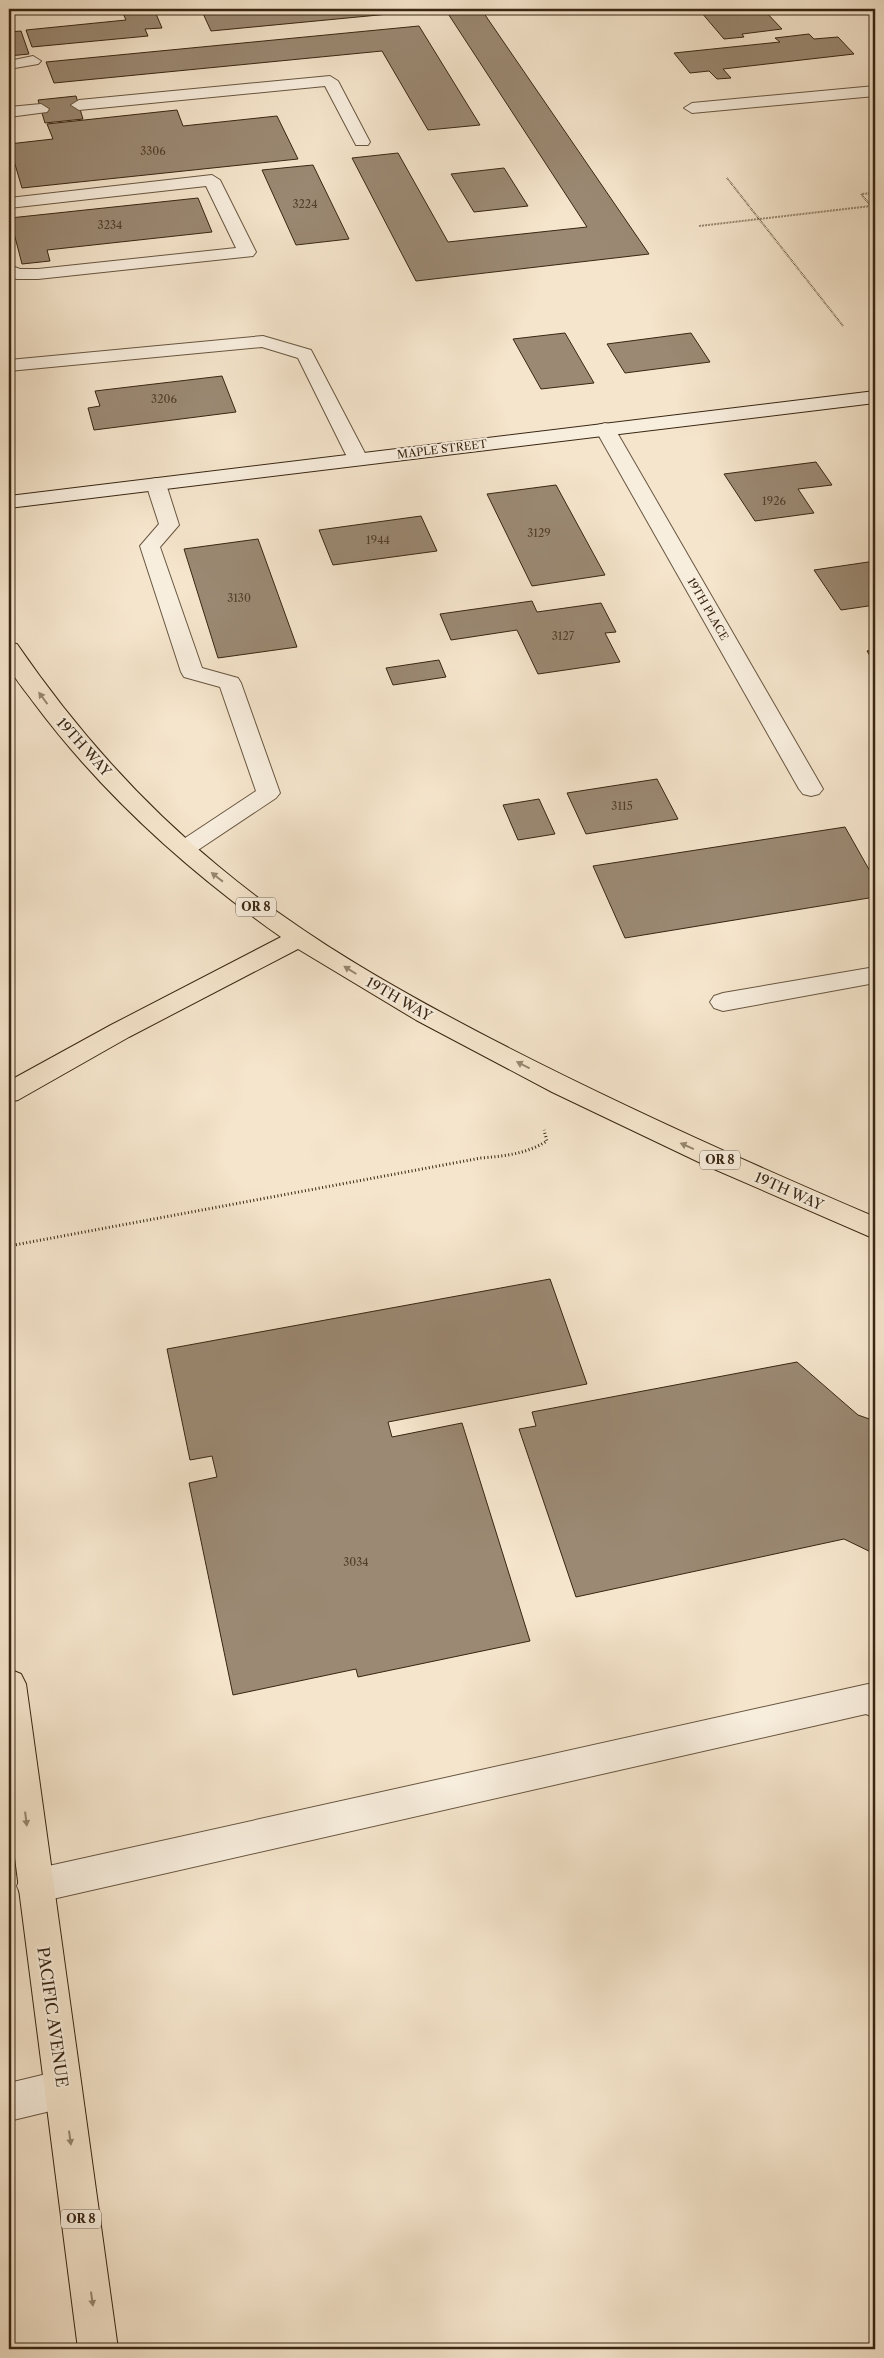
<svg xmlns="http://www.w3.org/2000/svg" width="884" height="2358" viewBox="0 0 884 2358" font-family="'Libre Caslon Text',serif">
<rect width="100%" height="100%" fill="#f5e5cc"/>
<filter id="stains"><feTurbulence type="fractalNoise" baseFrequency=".004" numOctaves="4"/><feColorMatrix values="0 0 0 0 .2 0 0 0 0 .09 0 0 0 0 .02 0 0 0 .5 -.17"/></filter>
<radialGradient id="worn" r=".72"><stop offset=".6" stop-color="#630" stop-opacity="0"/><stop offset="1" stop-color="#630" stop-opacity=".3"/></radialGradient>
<path fill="#9b8973" stroke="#392612" d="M121,9H154L162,28L145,29L148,36L32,47L26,30L126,20Z
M201,9H407L410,12L211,31Z
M445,9H481L649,254L416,281L352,158L398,153L448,242L587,227Z
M570,9H598L586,14Z
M730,9H763L782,29L742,34L744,37L724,39L701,12Z
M419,26L480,125L428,130L382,51L54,83L46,62Z
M21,31L29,54L9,56V32Z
M809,34L814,39L838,37L854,54L723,69L731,78L717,79L709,71L690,73L674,53L780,42L775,38Z
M76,96L83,119L45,123L38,100Z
M177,110L183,126L277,116L298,159L22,188L9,144L53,139L47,124Z
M313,165L349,239L296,245L262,170Z
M504,168L528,206L474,212L451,174Z
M198,198L212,232L47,250L50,261L22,264L10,218Z
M565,333L594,383L541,389L513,339Z
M691,333L710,362L625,373L607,344Z
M222,376L236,412L94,430L88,408L100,406L95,391Z
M816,462L832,485L798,489L814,513L755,521L724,474Z
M556,485L605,575L532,586L487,494Z
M421,516L437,551L333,565L319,530Z
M258,539L297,647L218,658L184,549Z
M875,561V605L841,610L814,570Z
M532,601L537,612L601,603L616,632L605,633L620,662L538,674L517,630L451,640L440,614Z
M875,649V664L867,651Z
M439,660L446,677L393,685L386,668Z
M657,779L678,819L586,834L567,793Z
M539,799L555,834L518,840L503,805Z
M845,827L875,880V897L625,938L593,866Z
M550,1279L587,1384L388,1422L392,1437L462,1423L530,1641L358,1677L356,1669L233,1695L189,1483L217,1477L212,1456L190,1460L167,1349Z
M797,1362L858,1415L875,1421V1554L844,1539L576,1597L519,1429L536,1426L532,1412Z"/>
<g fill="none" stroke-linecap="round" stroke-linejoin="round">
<g stroke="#685640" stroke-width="2">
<path id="lane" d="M33,56L41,61L38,64L9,69V61Z
M330,76L338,81L370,142L368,145H356L325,86L79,110L71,105L79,100Z
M875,86V96L692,113L684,108L692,103Z
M41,104L49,109L47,112L9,117V107Z
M212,175L220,180L256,252L253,256L38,279H17L9,277V265L20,269H38L236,248L206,186L9,208V198Z
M263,336L311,350L368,459L365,463H351L348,459L298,358L262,347L9,371V360Z
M156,478L163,480L166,484L179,525L160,547L202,668L238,678L241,683L280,793L276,798L192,854L184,857L176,854L172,849L176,844L256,791L220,687L184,677L181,672L140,546L159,524L146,484L149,480Z
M875,967V983L723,1011L714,1008L710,1002L714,996L723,993Z
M868,1684L875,1687V1718L866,1714L35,1903L22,1898L17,1886L22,1874L35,1869Z
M63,2070L76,2076L82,2089L76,2102L63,2108L9,2121V2083Z"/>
</g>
<g stroke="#685640" stroke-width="2">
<path id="street" d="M605,423L612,425L615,429L823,789L819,794L811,796L803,794L799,789L595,429L598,425Z"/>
</g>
<g stroke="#392612" stroke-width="2">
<path id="secondary" d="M875,391V403L9,508V496Z"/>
</g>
<g stroke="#392612" stroke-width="2">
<path id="primary" d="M9,643L17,644C74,727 140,802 218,866C305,939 406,995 507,1047C628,1109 751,1164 875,1217V1239L707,1166L552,1092L416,1020L298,949L129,1037L18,1100L9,1102V1081L111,1025L281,937C189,872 101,793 34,703C28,694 11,675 9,665C7,659 9,649 9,643Z
M9,1669L21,1674L26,1684L118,2349H78L9,1811Z"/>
</g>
<path stroke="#392612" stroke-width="2" stroke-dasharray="0.5 1" stroke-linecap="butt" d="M727,178L843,326
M871,206L861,194L875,193
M699,226L871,206L875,212"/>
<path stroke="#392612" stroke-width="3" stroke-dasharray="1 2.5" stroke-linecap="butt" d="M9,1246L481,1158C505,1156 526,1154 547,1141L544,1130"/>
<use href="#lane" fill="#f8eede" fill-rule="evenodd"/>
<use href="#street" fill="#f8eede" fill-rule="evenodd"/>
<use href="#secondary" fill="#f8eede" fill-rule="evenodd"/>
<use href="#primary" fill="#f5e5cc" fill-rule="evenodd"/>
</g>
<defs><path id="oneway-solid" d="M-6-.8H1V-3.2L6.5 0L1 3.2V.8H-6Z" transform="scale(1.25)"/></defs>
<g fill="#97866f">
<use href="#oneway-solid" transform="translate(43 698) rotate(-126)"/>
<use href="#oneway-solid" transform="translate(217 877) rotate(-142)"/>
<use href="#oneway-solid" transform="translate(350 970) rotate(-148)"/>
<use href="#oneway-solid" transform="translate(523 1065) rotate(-153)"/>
<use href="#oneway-solid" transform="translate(687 1146) rotate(-156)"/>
<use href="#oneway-solid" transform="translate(26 1819) rotate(83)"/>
<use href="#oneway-solid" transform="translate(70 2138) rotate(82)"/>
<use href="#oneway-solid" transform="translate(92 2299) rotate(82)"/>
</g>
<g text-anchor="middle" stroke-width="4" stroke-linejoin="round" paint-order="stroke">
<g font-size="11" fill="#523f2a">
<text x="153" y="155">3306</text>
<text x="305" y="208">3224</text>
<text x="110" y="229">3234</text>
<text x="164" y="403">3206</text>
<text x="774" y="505">1926</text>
<text x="539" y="537">3129</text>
<text x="378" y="544">1944</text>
<text x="239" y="602">3130</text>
<text x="563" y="640">3127</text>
<text x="622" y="810">3115</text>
<text x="356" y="1566">3034</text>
</g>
<g font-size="11" fill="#392612" stroke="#f8eede">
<text transform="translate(442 449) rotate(-7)" y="4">MAPLE STREET</text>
<text transform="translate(708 609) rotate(60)" y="4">19TH PLACE</text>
</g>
<g fill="#f8eede" stroke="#72624f" stroke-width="1">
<rect x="236" y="897.5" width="40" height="19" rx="4"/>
<rect x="700" y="1150.5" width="40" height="19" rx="4"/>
<rect x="61" y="2209.5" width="40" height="19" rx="4"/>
</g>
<g font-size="12" font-weight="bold" fill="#392612">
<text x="256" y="911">OR 8</text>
<text x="720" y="1164">OR 8</text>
<text x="81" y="2223">OR 8</text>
</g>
<g font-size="14" fill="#392612" stroke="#f8eede">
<text transform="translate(84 747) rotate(48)" y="5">19TH WAY</text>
<text transform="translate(399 999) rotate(30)" y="5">19TH WAY</text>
<text transform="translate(789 1191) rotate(24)" y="5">19TH WAY</text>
</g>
<g font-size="16" fill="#392612" stroke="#f8eede">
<text transform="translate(53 2017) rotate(82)" y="6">PACIFIC AVENUE</text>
</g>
</g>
<rect width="884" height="2358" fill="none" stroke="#f5e5cc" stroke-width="30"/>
<rect x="10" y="10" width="864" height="2338" fill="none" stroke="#392612" stroke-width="2.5"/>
<rect x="15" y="15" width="854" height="2328" fill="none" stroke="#392612"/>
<rect width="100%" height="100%" filter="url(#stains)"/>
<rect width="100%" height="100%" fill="url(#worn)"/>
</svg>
